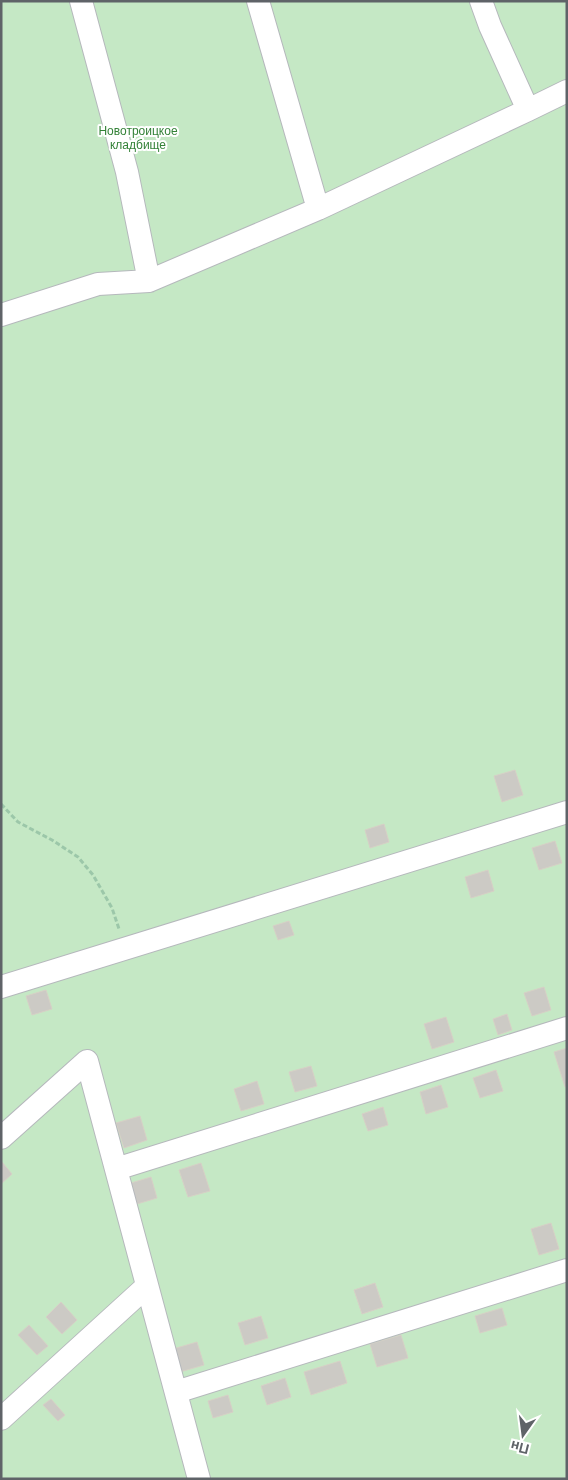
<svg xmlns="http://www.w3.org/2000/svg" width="568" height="1480" viewBox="0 0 568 1480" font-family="'Work Sans',sans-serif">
<rect width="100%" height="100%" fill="#f1efe8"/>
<path fill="#c5e8c5" d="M1,1H567V1479H1Z"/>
<path fill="#cccac5" stroke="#d6d1c6" d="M515,770L523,795L502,802L494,776Z
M384,824L389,842L370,848L365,830Z
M555,841L562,863L539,870L532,848Z
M488,870L494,891L471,898L465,877Z
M289,921L294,935L278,940L273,926Z
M544,987L551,1010L532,1016L524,993Z
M46,990L52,1009L32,1015L26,996Z
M507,1014L512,1030L498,1035L493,1019Z
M446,1017L454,1042L432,1049L424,1024Z
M567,1048V1086L565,1087L554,1052Z
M311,1066L317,1086L295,1092L289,1072Z
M496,1070L503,1091L480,1098L473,1078Z
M257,1081L264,1104L241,1111L234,1089Z
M441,1085L448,1107L426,1114L420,1092Z
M383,1107L388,1125L368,1131L362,1114Z
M140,1116L147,1140L124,1148L116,1123Z
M2,1162L12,1174L1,1184V1163Z
M201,1163L210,1191L188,1197L179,1170Z
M151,1177L157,1198L137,1204L131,1183Z
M551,1223L559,1249L539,1255L531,1229Z
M375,1283L383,1307L362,1314L354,1290Z
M61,1302L77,1320L62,1334L46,1317Z
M502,1308L507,1325L480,1333L475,1316Z
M261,1316L268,1338L245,1345L238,1323Z
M29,1325L48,1346L37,1355L18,1335Z
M401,1335L408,1358L377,1367L370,1344Z
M197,1342L204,1365L180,1372L173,1349Z
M340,1361L347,1383L311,1395L304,1372Z
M285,1378L291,1397L267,1405L261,1386Z
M228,1395L233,1412L213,1418L208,1401Z
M51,1399L65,1415L58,1421L43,1405Z"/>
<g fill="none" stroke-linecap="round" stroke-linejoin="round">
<g stroke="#b5b8bc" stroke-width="24">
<path id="minor" d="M81,1L127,172L149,281
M258,1L318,209
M481,1L490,26L528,110
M1,315L98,284L149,281L318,209L528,110L567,91
M1,987L567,812
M1,1138L87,1061L199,1479
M116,1169L567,1028
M176,1392L567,1270
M1,1419L147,1286"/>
</g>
<path stroke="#9cc7a9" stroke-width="3" stroke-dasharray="5 2.5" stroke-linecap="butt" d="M1,804L18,822L52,840L78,857L93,875L112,908L119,929"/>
<use href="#minor" stroke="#fff" stroke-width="22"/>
</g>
<g text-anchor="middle" stroke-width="4" stroke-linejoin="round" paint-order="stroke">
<g font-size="12" fill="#348238" stroke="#fff">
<text x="138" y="135">Новотроицкое<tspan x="138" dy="14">кладбище</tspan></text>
</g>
</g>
<rect width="568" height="1480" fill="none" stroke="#5f6368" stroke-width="5"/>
<g transform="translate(523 1435) rotate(194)" stroke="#ffffff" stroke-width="4" paint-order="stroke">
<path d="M0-4L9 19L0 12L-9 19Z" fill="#5f6368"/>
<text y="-8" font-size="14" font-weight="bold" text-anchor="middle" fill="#5f6368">Пн</text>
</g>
</svg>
